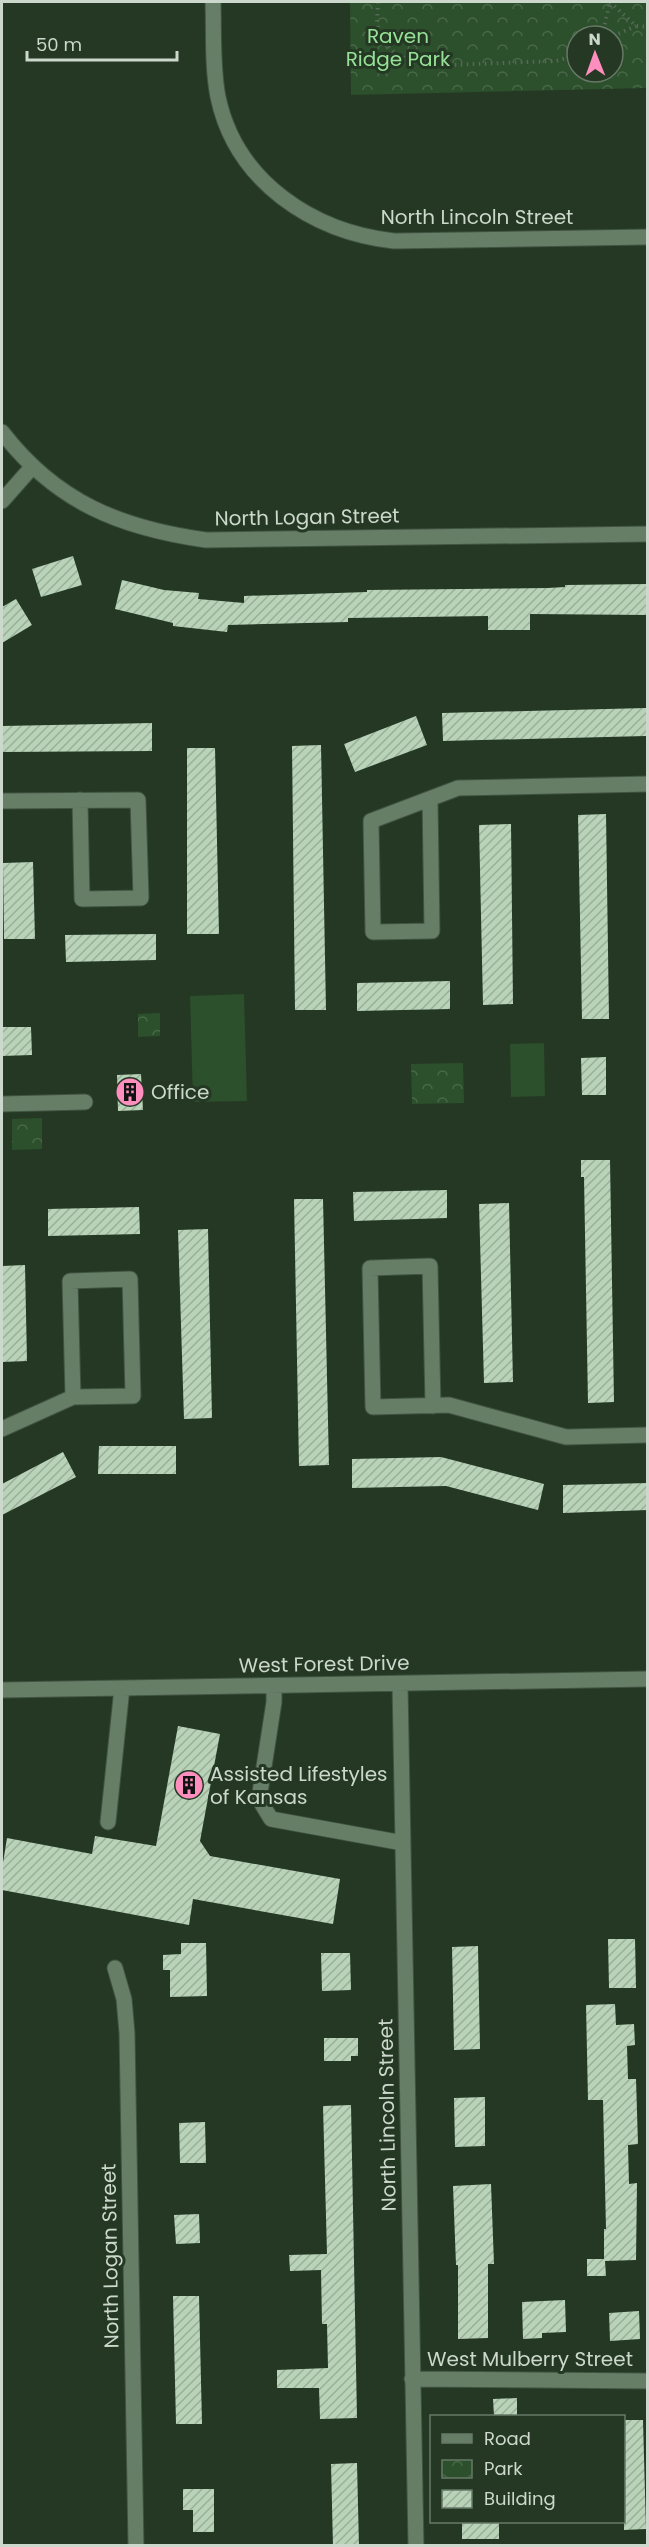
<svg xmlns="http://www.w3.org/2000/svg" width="649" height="2547" viewBox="0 0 649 2547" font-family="Poppins,sans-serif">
<defs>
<pattern id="park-crowns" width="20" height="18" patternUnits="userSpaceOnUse" patternTransform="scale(1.5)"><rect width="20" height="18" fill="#2c4f2c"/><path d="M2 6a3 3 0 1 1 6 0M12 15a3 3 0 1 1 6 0" fill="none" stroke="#496849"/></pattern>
<pattern id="building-hatch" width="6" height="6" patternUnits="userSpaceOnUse" patternTransform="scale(1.5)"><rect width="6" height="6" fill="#b9d3b9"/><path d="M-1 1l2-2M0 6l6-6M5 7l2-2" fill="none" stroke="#9aae9a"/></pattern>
</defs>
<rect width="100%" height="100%" fill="#243824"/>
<path fill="url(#park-crowns)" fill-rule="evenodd" d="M350,2H647V88L351,95ZM577,36H613V72H577Z
M160,1013V1036L138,1037V1014Z
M463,1063L464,1103L412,1104L411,1064Z
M42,1118V1149L12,1150V1119Z"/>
<path fill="#2c4f2c" d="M244,994L247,1101L193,1102L190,996Z
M544,1043L545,1096L511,1097L510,1044Z"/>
<path fill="url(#building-hatch)" d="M73,556L82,585L41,597L32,569Z
M122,580L164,590L199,593L198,599L244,603V596L367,592V590L548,588L565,587V585L648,584V615L530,614V630H488V616L348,618V622L228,625L227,632L173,626V623L115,609Z
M16,599L32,625L2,643V607Z
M646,708V736L443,741L442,713Z
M416,716L427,745L355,772L344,744Z
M152,723V751L2,752V726Z
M321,745L326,1010H295L292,746Z
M187,748H215L219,934H187Z
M606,814L609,1019H582L578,815Z
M511,824L513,1004L483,1005L479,825Z
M33,862L35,939H4L3,863Z
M156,934V960L66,962L65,935Z
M450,981V1009L357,1011V983Z
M2,1027H31L32,1055L2,1056Z
M606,1057V1095H582L581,1058Z
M141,1074L143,1110L118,1111L117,1075Z
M581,1160H610L614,1402L588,1403L584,1177H581Z
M447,1190V1218L354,1221L353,1192Z
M294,1199H323L329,1465L299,1466Z
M509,1203L513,1382L484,1383L479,1204Z
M139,1207L140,1234L48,1236V1209Z
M208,1229L212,1418L184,1419L178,1230Z
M25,1265L27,1361L2,1362V1266Z
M99,1446H176V1474H98Z
M63,1452L76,1477L2,1515V1484Z
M441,1457L544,1484L538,1510L446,1486L352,1488V1459Z
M648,1483V1510L563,1513V1485Z
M178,1726L220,1734L200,1841L210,1856L340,1879L333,1924L193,1899L189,1925L2,1890V1869L7,1838L92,1854L95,1836L156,1846Z
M608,1939H635L636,1988H609Z
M181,1943H206L207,1996L170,1997V1970H163V1955L181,1954Z
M478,1946L480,2049L454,2050L452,1947Z
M321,1953H350L351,1990L322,1991Z
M615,2004L616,2025L634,2024L635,2045L627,2046L628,2079H636L638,2144L628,2145L629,2184L637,2183L636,2260L605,2261L606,2276H587V2259H604V2229H606L603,2100H588L586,2005Z
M324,2038H358V2056H351V2061H324Z
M485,2097V2146L455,2147L454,2098Z
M351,2105L357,2418L320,2419L319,2388H277V2370L328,2368L327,2324H322L321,2270L290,2271L289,2255L327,2254L323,2106Z
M205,2122L206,2163H180L179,2123Z
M491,2184L494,2264H488V2338L458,2339V2265H456L453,2186Z
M199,2214L200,2243L176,2244L174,2215Z
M173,2296H199L202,2424H176Z
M565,2300L566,2332L542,2333V2338L523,2339L522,2302Z
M639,2311L640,2339L610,2341L609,2313Z
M517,2398V2416H494L493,2399Z
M624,2420H643L646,2529L624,2530Z
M357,2463L359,2546H333L331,2464Z
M183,2489H214V2532H193V2510H183Z
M462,2522H499V2539H462Z"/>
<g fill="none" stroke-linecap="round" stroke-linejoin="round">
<g stroke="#415341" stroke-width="17">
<path id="minor" d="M213,2C214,33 212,66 218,97C236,182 313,232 394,241L648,237
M2,432C56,502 120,528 206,540L648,534
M2,501L33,466
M430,799L432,931L373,932L371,821L458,788L648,784
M2,801C47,801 92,800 138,800L141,898L82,899L80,800
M2,1104L85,1102
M433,1406L430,1266L370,1268L373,1407L449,1405L566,1437L648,1435
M2,1429L73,1397L133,1396L130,1279L70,1281L73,1397
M400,1684L416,2546
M274,1686V1702L259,1799L271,1819L403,1843
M2,1690L648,1679
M108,1822L122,1688
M115,1968L124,1999L127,2033L136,2546
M412,2379L648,2381"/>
</g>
<path stroke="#576957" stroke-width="4" stroke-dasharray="1.5 4.5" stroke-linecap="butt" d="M378,2L377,23L380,37L393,51L409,61L423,66L556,61L577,55
M610,2L636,26L648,27
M602,36L610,2
M613,36L636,26"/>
<use href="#minor" stroke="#667d66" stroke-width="15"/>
</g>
<defs>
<g id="building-disc" transform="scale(1.5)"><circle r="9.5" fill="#fe8ebd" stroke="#243824"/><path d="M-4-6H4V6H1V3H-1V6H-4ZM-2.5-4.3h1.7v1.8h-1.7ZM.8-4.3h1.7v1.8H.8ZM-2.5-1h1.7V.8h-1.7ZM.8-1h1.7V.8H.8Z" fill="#111"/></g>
</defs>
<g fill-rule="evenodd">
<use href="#building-disc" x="130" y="1092"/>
<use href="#building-disc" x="189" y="1785"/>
</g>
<g text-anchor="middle" stroke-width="6" stroke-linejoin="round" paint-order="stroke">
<g font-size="20" fill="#96e197" stroke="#243824">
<text x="398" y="43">Raven<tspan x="398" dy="23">Ridge Park</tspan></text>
</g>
<g font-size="20" fill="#cbd8cb" stroke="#243824">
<text x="477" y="224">North Lincoln Street</text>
<text transform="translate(307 517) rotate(-1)" y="7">North Logan Street</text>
<text transform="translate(324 1664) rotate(-1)" y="7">West Forest Drive</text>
<text transform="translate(387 2115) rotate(-91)" y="7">North Lincoln Street</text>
<text transform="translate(110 2256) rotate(-91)" y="7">North Logan Street</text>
<text x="530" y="2366">West Mulberry Street</text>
</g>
<g font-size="20" fill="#cbd8cb" stroke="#243824" text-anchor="start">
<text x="151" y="1099">Office</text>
<text x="210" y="1781">Assisted Lifestyles<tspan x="210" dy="23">of Kansas</tspan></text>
</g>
</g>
<rect width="649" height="2547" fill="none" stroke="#cbd8cb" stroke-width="6"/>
<rect x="430" y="2415" width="195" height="108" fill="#243824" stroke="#677867" stroke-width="1.5"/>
<rect x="442" y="2434" width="30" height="9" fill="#667d66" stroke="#677867" stroke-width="1.5"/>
<text x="484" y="2445" font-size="18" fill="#cbd8cb">Road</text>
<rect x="442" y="2460" width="30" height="18" fill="url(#park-crowns)" stroke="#677867" stroke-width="1.5"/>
<text x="484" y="2475" font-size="18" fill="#cbd8cb">Park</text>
<rect x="442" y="2490" width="30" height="18" fill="url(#building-hatch)" stroke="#677867" stroke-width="1.5"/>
<text x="484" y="2505" font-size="18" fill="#cbd8cb">Building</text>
<g transform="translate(595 54) rotate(359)"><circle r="28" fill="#243824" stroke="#677867" stroke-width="1.5"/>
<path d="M0-4.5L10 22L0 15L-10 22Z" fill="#fe8ebd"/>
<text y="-9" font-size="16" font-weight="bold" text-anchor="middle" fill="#cbd8cb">N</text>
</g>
<path d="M27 51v9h150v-9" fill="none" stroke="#cbd8cb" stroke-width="3"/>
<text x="36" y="51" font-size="18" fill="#cbd8cb" stroke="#243824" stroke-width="4.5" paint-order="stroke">50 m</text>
</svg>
